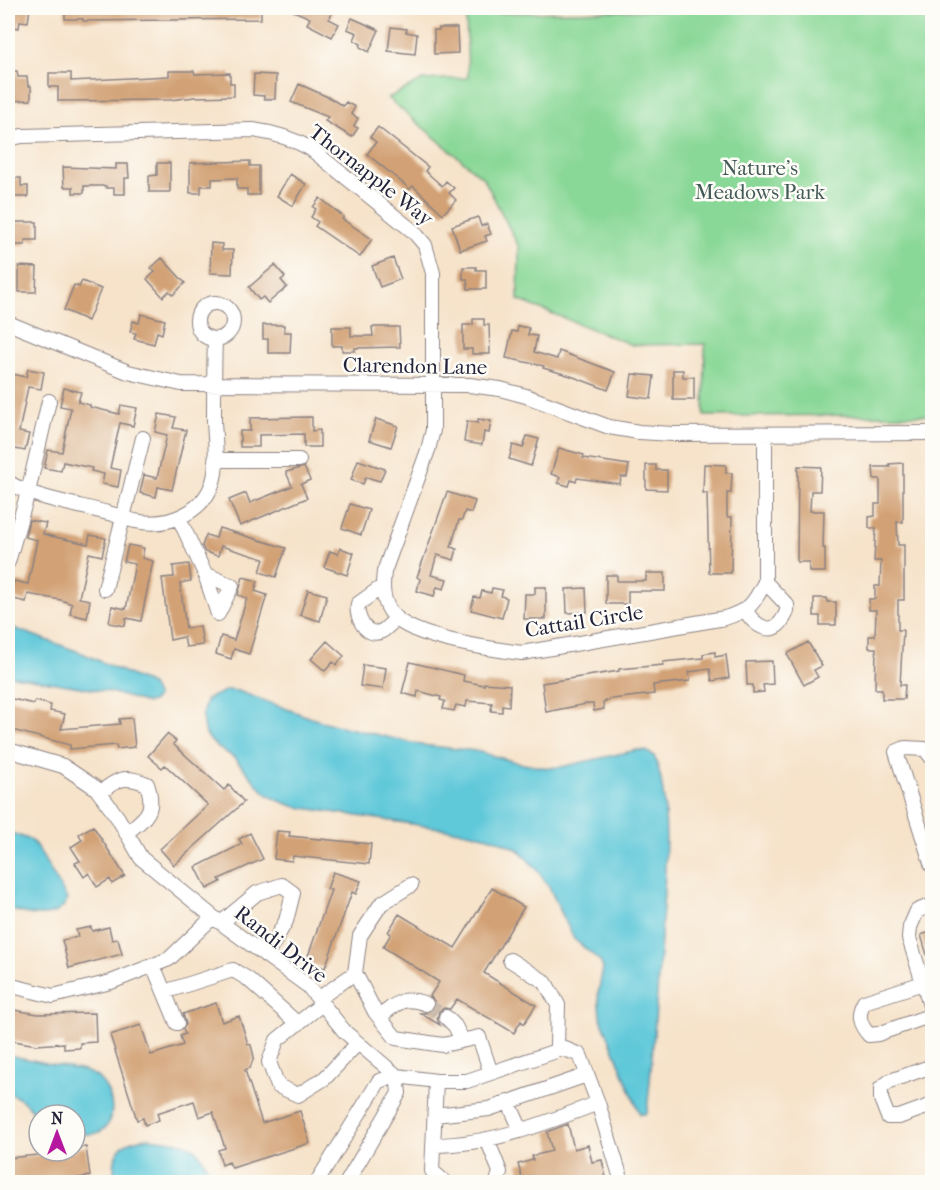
<svg xmlns="http://www.w3.org/2000/svg" width="940" height="1190" viewBox="0 0 940 1190" font-family="'IM FELL French Canon',serif">
<rect width="100%" height="100%" fill="#fdfcf7"/>
<filter id="ink" filterUnits="userSpaceOnUse"><feTurbulence type="fractalNoise" baseFrequency=".0167" numOctaves="2"/><feDisplacementMap in="SourceGraphic" scale="12" xChannelSelector="R" yChannelSelector="G"/><feConvolveMatrix kernelMatrix="1 2 1 2 8 2 1 2 1" color-interpolation-filters="sRGB"/></filter>
<filter id="wash" filterUnits="userSpaceOnUse"><feTurbulence type="fractalNoise" baseFrequency=".008" numOctaves="4" result="noise"/><feDisplacementMap in="SourceGraphic" scale="24" xChannelSelector="R" yChannelSelector="G"/><feGaussianBlur stdDeviation="1.35" result="paint"/><feColorMatrix in="noise" values="0 0 0 0 0 0 0 0 0 0 0 0 0 0 0 0 0 1.4 0 .05"/><feComposite in="paint" operator="in"/></filter>
<g filter="url(#wash)">
<rect width="100%" height="100%" fill="#f6e3ca"/>
<path fill="#8ad897" stroke="#567d69" stroke-width="1.5" d="M769,8H932V415L704,416L705,344L632,345L518,300L519,247L484,179L388,98L423,80L468,78L466,14Z"/>
<path fill="#5ec8d9" stroke="#40758a" stroke-width="1.5" d="M8,626L82,653L141,680L151,685L157,697L152,702L147,703L110,692L8,675Z
M227,690L238,691L317,720L336,725L421,745L476,751L523,764L548,768L561,767L637,750L646,751L654,756C673,801 664,888 661,938C657,996 653,1054 647,1112L645,1114H640L600,1016L598,994L603,968L600,961L574,939L549,887L535,867L517,849L495,839L473,833L297,807C260,796 262,788 238,762C233,755 226,753 219,748C201,736 199,717 207,699Z
M8,832L31,840L37,847L67,899C60,923 25,915 8,908Z
M8,1055L84,1071C90,1073 96,1075 100,1080C122,1103 113,1146 75,1131V1115L36,1114L22,1100L8,1092Z
M150,1138C162,1140 177,1140 188,1145C213,1156 197,1183 243,1181L244,1182H115C111,1151 119,1140 150,1138Z"/>
<g id="blocks">
<path fill="#d2a175" d="M8,8H30L28,22L20,21L19,28L8,26Z
M65,8H261V19L83,21V19H65Z
M287,8H335L329,19L339,24L332,37L307,24L310,18Z
M352,18L379,30L369,52L360,47L361,44L354,40L357,33L347,29Z
M391,27L407,29L406,32L417,34L415,54L388,51Z
M439,28H457L458,53L434,54V30H439Z
M8,71H17L18,77H27L28,86H31V100L9,101Z
M169,71H194L195,74L230,73V83H234V96L195,97L170,100L58,101V87H49V73H71V81L169,76Z
M254,74L276,75L275,99H264V96L253,95Z
M299,84L328,97L343,106L346,102L355,107L351,114L358,118L354,126L358,128L352,137L325,121L328,117L291,102Z
M378,127L428,167L425,171L442,186L446,181L454,188L449,193L456,200L443,214L413,186L410,189L367,154L376,142L370,137Z
M250,161V166H259V195H247V189H237V178L212,179V186H201V193H190V163Z
M157,163H170V192H149V176L157,175Z
M116,164H128L129,178H125V194H114V188H106V186H84V193H73V187H64L63,167L116,169Z
M290,174L306,184L293,206L277,196Z
M8,178H21V186H28V197H8Z
M320,198L344,217L342,219L372,239L360,257L315,226L318,222L311,217L316,209L313,207Z
M478,217L481,226L487,224L491,234L485,236L487,241L460,250L452,226Z
M12,222H37V240H25V245H12Z
M211,243L222,244V250H233L232,274L210,273Z
M162,258L185,283L173,295L169,291L163,297L147,279L155,272L151,268Z
M393,258L401,279L380,287L372,266Z
M275,265L285,277L281,280L287,287L268,303L263,297L259,300L249,287Z
M19,266L37,267L36,292H19Z
M463,267H476V270H486V289H468L467,279H463Z
M82,281L101,289L88,321L64,310L74,285L79,287Z
M141,314L165,320L162,334L157,332L154,344L134,339L136,333L130,332L133,321L139,323Z
M473,319H484V325H489L490,354H472V349H463V325H473Z
M263,325H284V332H291L290,353H268V339H263Z
M518,326L529,328L528,335L537,336L534,352L557,359L559,351L615,372L608,390L571,376L543,368L544,366L506,358L512,331L517,332Z
M332,327H351V336H373L372,327H399L400,347L355,348V351H342V346H332Z
M28,369L44,372L41,389L28,387L19,432L29,434L25,451L9,448L11,437L8,436V397L12,374L26,377Z
M673,370H683V377H694V400H673Z
M632,374L654,376L651,399L629,396Z
M64,388L81,392L78,402L90,405V407L119,414L121,405L137,408L133,426L120,423L110,468L121,470L118,487L102,484L104,474L91,471L92,468L63,462L61,471L44,468L48,450L62,452L71,408L60,406Z
M159,414L176,417L173,428L186,430L172,490L158,487L156,497L140,493L144,475L157,478L167,435L155,432Z
M312,417V431L320,430V447H304V434L259,435V447H240V431H250V418Z
M376,419L398,426L391,447L369,440Z
M478,419L491,421L489,433L484,432L482,445L464,442L467,421L478,423Z
M527,436L539,439L531,466L509,459L513,445L523,448Z
M559,448L584,455L583,458L629,465L627,477H621L620,484L577,478L576,482L571,480L569,486L558,483L560,477L551,474Z
M358,460L385,469L380,481L366,477L363,484L351,480Z
M903,463V522H897L898,545H904V600H898V630H903L900,685H905L904,699H882V689H875L876,648H869V636H875L876,610H869V599H875V586H880L881,561H874L876,528H869V517L875,516V504H880V479H874L873,467H890L889,464Z
M704,464L726,465V473H732L731,493H727V517H732L731,573H709L707,493H703Z
M646,465H656V470H667V490L646,489Z
M798,466L821,467L820,491H811L810,511H824L823,548H825V572H809V562H797Z
M304,467L310,480L301,484L307,498L240,526L229,500L246,493L250,503L292,486L286,472Z
M447,492L475,501L471,513L465,511L462,520H459L451,547L457,549L454,560L437,555L431,575L447,579L444,589L437,587L434,596L417,591L420,579L417,577Z
M350,504L369,510L361,535L342,528Z
M29,520L46,523L43,534L55,537L88,544L90,535L106,538L102,556L89,553L79,598L90,600L87,618L70,614L72,604L61,600L28,594L26,602L10,598L14,581L28,584L37,540L25,537Z
M219,528L286,548L276,577L260,572L264,559L221,546L218,556L205,552L202,546L206,535L216,538Z
M128,545L144,548L142,558L153,561L141,621L126,618L125,626L109,623L112,606L126,609L135,564L124,562Z
M340,548L354,553L347,575L324,567L330,551L338,554Z
M189,564L191,581L180,583L186,628L200,626L203,645L186,647L184,637L170,640L162,578L174,577L173,566Z
M646,573H665V591H628V604H606V575H617V581H646Z
M243,577L258,581L255,591L267,595L249,654L234,649L231,659L216,654L221,636L234,640L247,598L238,595Z
M535,587H546V619H524L525,594H535Z
M492,588L503,590L501,596L507,598L502,618L471,610L474,597L480,598L482,591L491,593Z
M586,588L587,612L567,613L566,589Z
M308,590L327,595L320,621L300,615Z
M814,598H827V602H836V625H820V616H814Z
M327,641L344,656L336,665L333,662L325,671L311,659Z
M808,642L822,666L814,670L818,677L804,685L787,654Z
M715,652V657L726,655L729,678L712,681L710,669L689,672L690,681L653,685L654,694L612,699L603,702L604,709L594,711L593,704H586L546,712L542,683L619,671V669L663,665V662L703,658V654Z
M772,661L773,684L763,685L764,692L753,693V685H747L746,662Z
M410,662L464,675L463,681L484,685V683L510,685L509,706L502,705V712L491,711L492,703L467,701L466,707L456,705L454,711L443,709L445,701L440,700L441,697L418,691L417,697L402,693Z
M363,665L386,668L383,689L360,686Z
M8,698L34,704L35,701L51,705L50,711L65,714L61,729L120,724L119,719L132,718L135,747L117,749L116,745L70,749V745L8,729Z
M167,734L176,741L173,744L224,790L229,785L244,802L174,865L160,849L208,805L165,765L162,768L148,756Z
M93,826L125,876L112,884L110,879L97,887L89,873L84,877L75,863L80,861L71,847L82,840L79,834Z
M277,831L290,832L289,836L371,844L369,864L293,856L292,861L274,859Z
M250,833L263,859L219,879L221,882L207,889L196,867L242,844L239,839Z
M333,872L361,881L356,894L352,892L325,968L306,962L331,890L327,889Z
M492,888L524,907L484,973L536,1005L524,1024L521,1021L514,1033L457,999L450,1009L444,1008L439,1011L437,1019L440,1025L420,1013H428L434,1007L435,1002L430,996L439,982L383,947L391,934L388,932L399,914L455,948Z
M91,927L92,931L109,927L112,940L118,939L122,954L69,968L62,940L78,937L76,930Z
M933,931V965H930L921,935Z
M216,1003L222,1022L239,1016L248,1044L251,1045L254,1057L250,1068L245,1070L262,1123L300,1111L310,1143L232,1168L229,1162L222,1165L218,1150L225,1148L213,1112L199,1117L194,1101L157,1113L159,1120L145,1125L143,1118L137,1120L110,1035L141,1025L151,1055L183,1045L180,1036L185,1034L183,1029L186,1024L183,1014Z
M8,1009L38,1014L95,1013L96,1042L80,1043V1048L64,1049V1043L37,1045L8,1040Z
M568,1124L574,1149L588,1145L592,1162L602,1160L607,1182H523L518,1164L533,1160L532,1156L552,1151L547,1132Z
M86,1147L90,1176L52,1182H17V1180H8V1158L38,1155L53,1151H75V1148Z"/>
</g>
</g>
<g filter="url(#ink)">
<use href="#blocks" fill-opacity="0" stroke="#8c8282" stroke-width="1.5"/>
<g fill="none" stroke-linecap="round" stroke-linejoin="round">
<path stroke="#ccbcad" stroke-width="14" stroke-dasharray="14 7" stroke-linecap="butt" d="M426,1004L446,1017"/>
<g stroke="#8c8282" stroke-width="16">
<path id="minor" d="M8,139L22,136L253,130C275,133 292,138 311,149L414,232L425,245L433,273V430L428,450L384,572C382,587 382,603 394,616C415,639 491,649 522,653L725,618C750,610 753,605 765,582V434
M197 321a18 18 0 1 1 36 0a18 18 0 1 1-36 0Z
M8,323L128,372L181,384L469,385L500,389L526,396L609,427L639,432L673,434L932,433
M215,460H299
M8,482C32,498 79,505 108,513C117,515 126,519 135,521C170,528 209,511 215,473C217,457 215,438 214,422C214,394 214,367 215,339
M179,518L205,574L232,586L218,614L205,574
M8,562L28,492L49,401
M383,586L358,604C355,616 366,639 382,631C387,628 392,622 397,618
M105,589L143,438
M746,611C754,625 772,638 783,619C786,614 788,611 787,605L765,582
M8,750L63,766L96,788L118,818L141,858L213,917L308,986L345,1032L397,1076L436,1081H467L565,1048
M932,758L925,749L905,748L896,752L932,866
M100,793C118,778 125,775 147,784C156,811 147,817 126,833
M932,905L917,911L910,927L909,938L932,1012
M221,923L257,893L282,885L293,893L286,921L266,956
M510,960L545,982L558,1005L557,1046L580,1055L598,1103L622,1182
M153,965L177,1023
M355,973L375,1012L396,1038L443,1045L479,1037L491,1073
M923,983L864,1002C857,1015 859,1024 869,1035L878,1034L932,1015
M8,985L53,996L111,982L169,959L213,917
M164,992L233,970L248,979L298,1024
M318,999L355,973L360,936L381,904L411,885
M322,1004L277,1040L269,1062L278,1086L298,1095L325,1078L357,1044
M379,1017C398,1003 402,995 426,1004
M446,1017L455,1026L462,1040
M932,1066L890,1081L881,1088V1099L888,1117H899L932,1105
M436,1081L432,1171L445,1182
M508,1101L521,1130
M435,1115L489,1109L587,1075
M487,1139L500,1172L497,1182
M434,1145C491,1145 546,1123 598,1103
M317,1182L379,1081L397,1076L399,1093L347,1182"/>
</g>
<use href="#minor" stroke="#fff" stroke-width="14"/>
</g>
</g>
<g text-anchor="middle" stroke-width="5" stroke-linejoin="round" paint-order="stroke">
<g font-size="21" fill="#415957" stroke="#fdfcf7">
<text x="760" y="175">Nature's<tspan x="760" dy="24">Meadows Park</tspan></text>
</g>
<g font-size="21" fill="#22223b" stroke="#fdfcf7">
<text transform="translate(371 175) rotate(38)" y="7">Thornapple Way</text>
<text transform="translate(415 366) rotate(1)" y="7">Clarendon Lane</text>
<text transform="translate(584 621) rotate(-9)" y="7">Cattail Circle</text>
<text transform="translate(281 944) rotate(38)" y="7">Randi Drive</text>
</g>
</g>
<rect width="940" height="1190" fill="none" stroke="#fdfcf7" stroke-width="30"/>
<g transform="translate(57 1133)"><circle r="28" fill="#fdfcf7" stroke="#a5a5ac" stroke-width="1.5"/>
<path d="M0-4.5L10 22L0 15L-10 22Z" fill="#b5179e"/>
<text y="-9" font-size="16" font-weight="bold" text-anchor="middle" fill="#22223b">N</text>
</g>
</svg>
